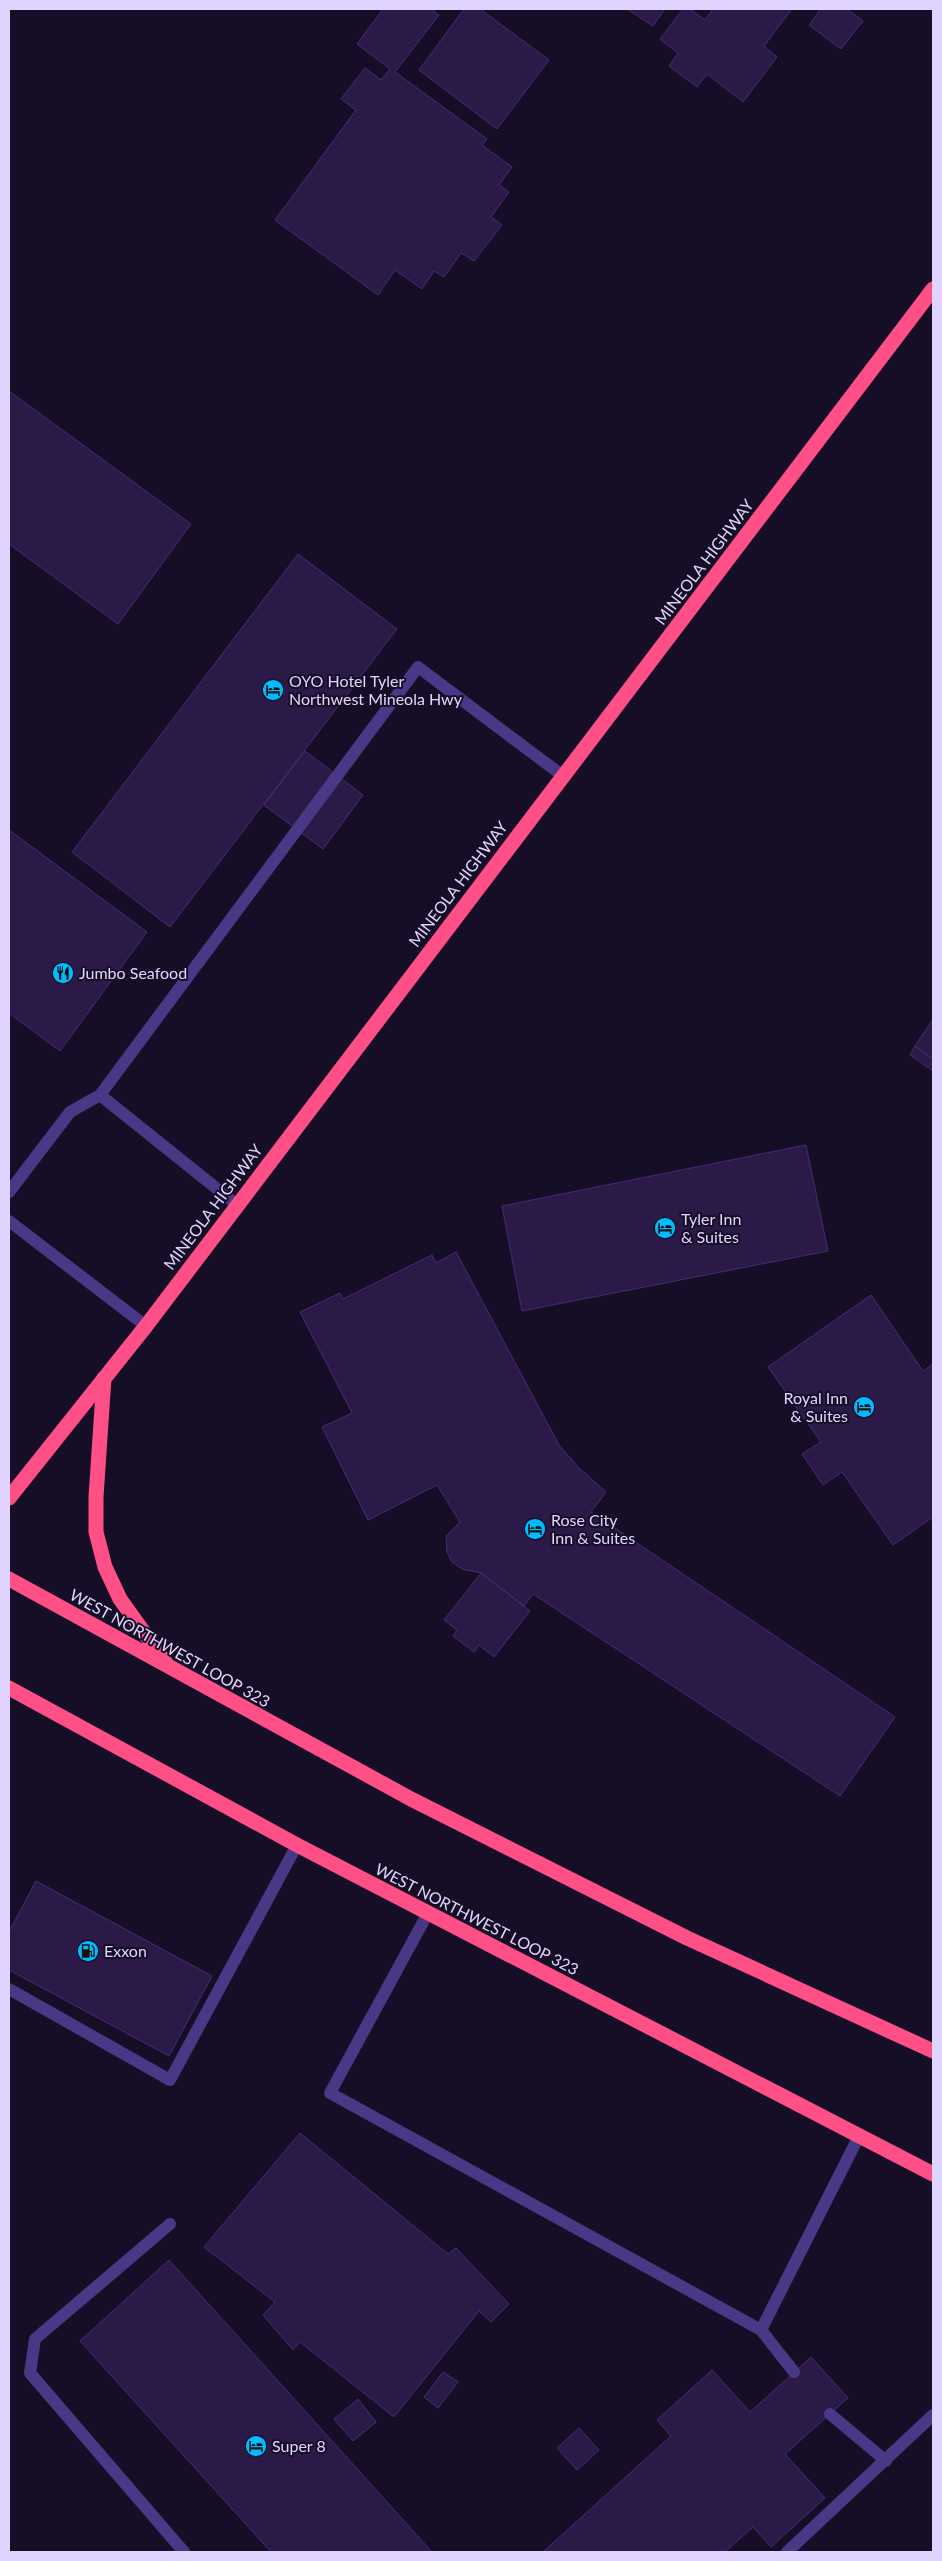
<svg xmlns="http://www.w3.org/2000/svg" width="942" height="2561" viewBox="0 0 942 2561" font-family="Lato,sans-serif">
<rect width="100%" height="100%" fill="#160e26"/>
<path fill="#2b1a48" stroke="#462c74" d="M383,9H431L439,15L395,72L487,139L482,145L512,167L499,185L509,192L491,217L502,225L474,261L461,253L444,277L434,271L422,289L395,270L378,295L275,220L356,110L341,99L365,68L381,80L390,69L357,44Z
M464,9H480L549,60L497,129L419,70Z
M627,9H665L653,26Z
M683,9H690L705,20L713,9H792L764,46L777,57L743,102L707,74L697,87L669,66L678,53L660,39Z
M821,9H847L863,21L841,49L809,25Z
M9,391L191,524L118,624L9,544Z
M298,554L397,629L170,927L72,852Z
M305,751L363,795L323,849L264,805Z
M9,830L147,932L60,1051L9,1013Z
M933,1019V1059L915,1046Z
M915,1046L933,1059V1071L910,1055Z
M806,1145L828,1251L522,1311L502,1206Z
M456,1252L559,1445L578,1467L606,1492L591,1512L895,1717L840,1796L533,1594L524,1606L481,1573L462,1569L452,1562L447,1552L446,1536L460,1522L437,1485L368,1520L322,1427L352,1413L300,1312L340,1293L343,1299L432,1255L436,1263Z
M871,1295L923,1371L933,1364V1517L893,1545L842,1472L823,1485L802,1454L821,1442L768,1367Z
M481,1573L530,1611L494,1657L479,1645L474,1652L453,1636L457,1630L444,1620Z
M36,1881L212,1976L169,2056L9,1970V1932Z
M300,2133L448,2254L456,2248L509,2304L491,2322L479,2311L394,2417L300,2342L293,2350L263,2315L275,2302L204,2247Z
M169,2260L432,2552H271L80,2341Z
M811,2357L848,2398L785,2454L825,2498L771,2547L753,2527L725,2552H543L671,2436L657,2420L712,2370L750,2412Z
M443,2372L458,2382L438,2408L424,2397Z
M358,2399L376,2422L353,2441L334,2419Z
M579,2428L599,2450L577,2470L557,2448Z"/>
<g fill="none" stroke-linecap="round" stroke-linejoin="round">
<path stroke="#483886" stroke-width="12" d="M9,1192L70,1112L100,1095
M236,1204L100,1095L418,667L563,776
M9,1221L146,1326
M428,1913L330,2093L761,2330L859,2136
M9,1989L170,2080L297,1845
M170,2224L35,2339L30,2373L184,2552
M761,2330L794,2372
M830,2414L886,2461
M787,2552L933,2415"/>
<path stroke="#ff4f87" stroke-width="15" d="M104,1378L96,1497V1532L105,1567L120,1599L168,1666
M9,1498L146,1326L933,289
M9,1579L411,1799L687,1938L933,2051
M9,1688L297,1845L933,2174"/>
</g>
<defs>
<g id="hotel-disc" transform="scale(1.125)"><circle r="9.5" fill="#00bcff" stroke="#160e26"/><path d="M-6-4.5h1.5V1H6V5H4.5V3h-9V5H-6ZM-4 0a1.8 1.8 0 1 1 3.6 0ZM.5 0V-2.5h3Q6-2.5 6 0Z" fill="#111"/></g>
<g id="restaurant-disc" transform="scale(1.125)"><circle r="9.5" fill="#00bcff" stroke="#160e26"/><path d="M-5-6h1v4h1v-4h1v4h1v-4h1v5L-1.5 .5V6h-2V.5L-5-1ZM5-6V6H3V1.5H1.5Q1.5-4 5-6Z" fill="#111"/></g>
<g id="fuel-disc" transform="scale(1.125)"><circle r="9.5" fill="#00bcff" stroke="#160e26"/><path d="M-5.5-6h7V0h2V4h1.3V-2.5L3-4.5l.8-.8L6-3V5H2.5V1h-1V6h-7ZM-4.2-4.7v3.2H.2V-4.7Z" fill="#111"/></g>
</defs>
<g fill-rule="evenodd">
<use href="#hotel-disc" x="273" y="690"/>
<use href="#restaurant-disc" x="63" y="973"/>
<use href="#hotel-disc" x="665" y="1228"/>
<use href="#hotel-disc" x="864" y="1407"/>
<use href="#hotel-disc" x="535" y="1529"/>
<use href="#fuel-disc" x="88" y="1951"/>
<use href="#hotel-disc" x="256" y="2446"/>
</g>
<g text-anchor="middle" stroke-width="4" stroke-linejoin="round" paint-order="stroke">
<g font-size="16" fill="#e0d4ff" stroke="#160e26">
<text transform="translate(704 562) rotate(-53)" y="6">MINEOLA HIGHWAY</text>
<text transform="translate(458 884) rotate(-53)" y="6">MINEOLA HIGHWAY</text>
<text transform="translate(213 1207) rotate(-53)" y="6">MINEOLA HIGHWAY</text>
<text transform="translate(170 1648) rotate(29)" y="6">WEST NORTHWEST LOOP 323</text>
<text transform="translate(477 1919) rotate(27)" y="6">WEST NORTHWEST LOOP 323</text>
</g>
<g font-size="16" fill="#e0d4ff" stroke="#160e26" text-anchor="start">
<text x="289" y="687">OYO Hotel Tyler<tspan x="289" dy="18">Northwest Mineola Hwy</tspan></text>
<text x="79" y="979">Jumbo Seafood</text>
<text x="681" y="1225">Tyler Inn<tspan x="681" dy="18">&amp; Suites</tspan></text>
<text x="848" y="1404" text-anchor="end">Royal Inn<tspan x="848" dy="18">&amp; Suites</tspan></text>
<text x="551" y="1526">Rose City<tspan x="551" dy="18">Inn &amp; Suites</tspan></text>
<text x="104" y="1957">Exxon</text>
<text x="272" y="2452">Super 8</text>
</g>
</g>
<rect width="942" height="2561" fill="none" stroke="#e0d4ff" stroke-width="20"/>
</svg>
